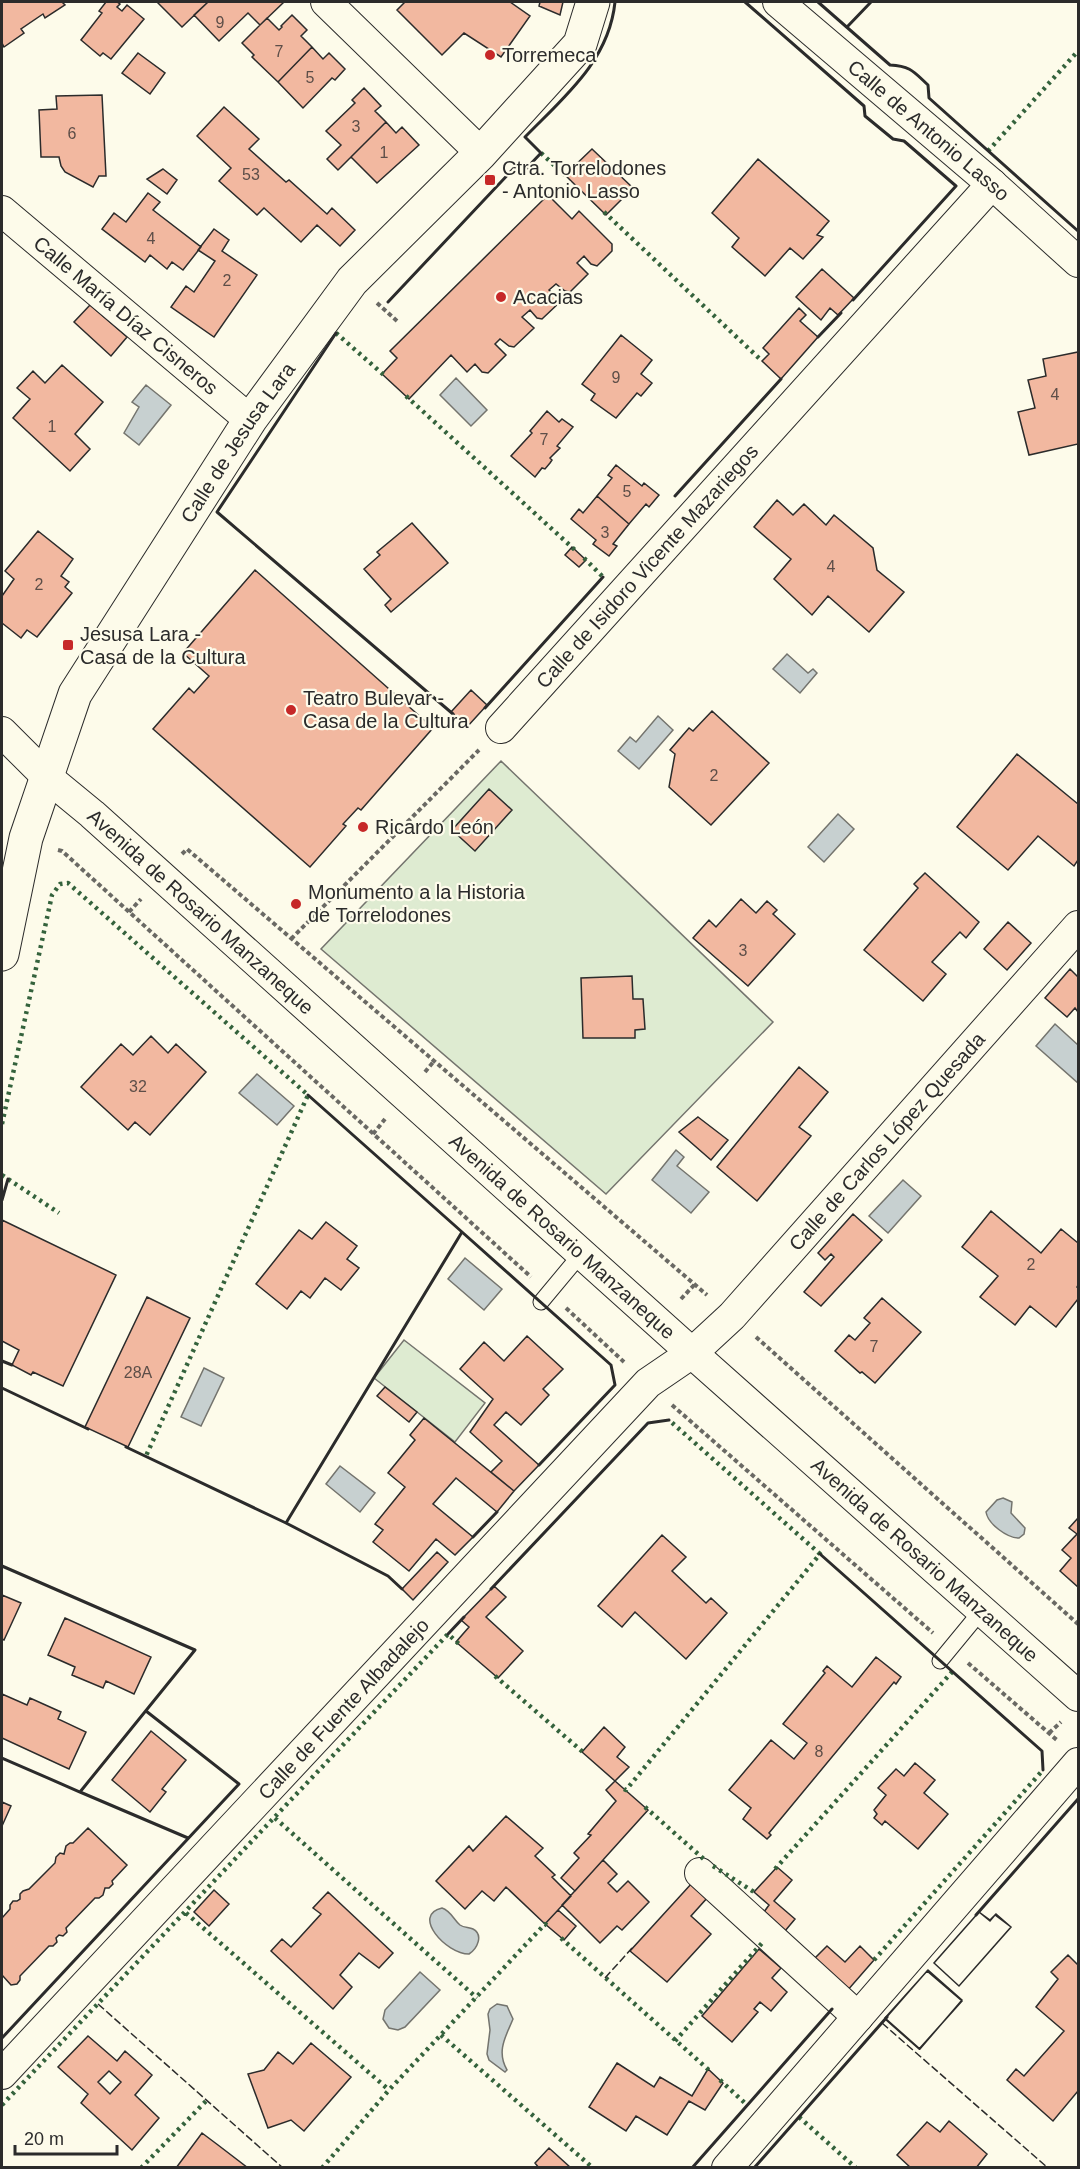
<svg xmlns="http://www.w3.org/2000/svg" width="1080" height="2169" viewBox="0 0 1080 2169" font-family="Arial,sans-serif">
<rect width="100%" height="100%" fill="#fdfbea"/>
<path fill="#deebd1" stroke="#74746e" stroke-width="1.5" d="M501,761L773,1022L606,1194L321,949Z
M404,1340L485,1403L455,1442L374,1378Z"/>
<path fill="#c7d0d0" stroke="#74746e" stroke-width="1.5" d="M456,378L487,410L471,426L440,395Z
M146,385L171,405L139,445L124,433L139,407L132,402Z
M787,654L808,673L813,669L817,673L800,693L773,669Z
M658,716L673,730L639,769L618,751L630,737L636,742Z
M838,814L854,829L824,862L808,847Z
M1055,1024L1078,1045V1083L1036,1046Z
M257,1074L294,1106L277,1125L239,1093Z
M676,1150L684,1157L677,1166L709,1192L691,1213L652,1180Z
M903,1180L921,1196L888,1233L869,1216Z
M465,1258L502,1289L484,1310L448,1279Z
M204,1368L224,1378L201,1426L181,1417Z
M340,1466L375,1493L360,1512L326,1484Z
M1003,1498L1012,1502L1011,1513L1025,1528L1024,1534L1019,1538C1007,1538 988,1524 986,1512L997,1500Z
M442,1908C451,1911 453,1919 460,1925C464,1928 469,1927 473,1929C484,1935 477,1949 469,1954C446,1954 411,1915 442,1908Z
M420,1972L440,1990L405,2027L398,2030L389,2028L383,2019L385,2010Z
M497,2004L507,2006L513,2019C506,2036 496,2051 507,2070L505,2072L489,2060L487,2054L490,2030L488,2014L490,2009Z"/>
<path fill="#f2b8a0" stroke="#2b2b2b" stroke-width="1.5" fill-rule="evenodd" d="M2,2H62L65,5L45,18L43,14L21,29L24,33L4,47L2,43Z
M106,2H117L120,4L117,7L122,11L127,5L144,19L111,59L103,53L100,56L81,40L102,13L99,11Z
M157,2H208L182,27Z
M208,2H284L260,25L248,13L219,41L194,15Z
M405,2H510L530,16L501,57L464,33L442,55L397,10Z
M540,2H563L560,15L539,6Z
M292,15L307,30L301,36L312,47L278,82L252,57L254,55L242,43L267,18L279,30L282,27L281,26Z
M312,47L323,59L329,53L345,69L335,80L332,78L303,108L278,82Z
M138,53L165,73L150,94L122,73Z
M364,88L381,106L375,111L386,122L338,170L327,159L341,145L326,131L355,103L352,100Z
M102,95L106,176H99L93,187L65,172L61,166L59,157H41L39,110L57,109L56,96Z
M224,107L259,139L249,149L286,182L289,180L327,214L332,208L355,230L340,246L317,225L301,242L264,208L257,215L219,181L231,168L197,136Z
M386,122L396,133L402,127L419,145L377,183L351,157Z
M592,149L633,188L606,215L565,175Z
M758,159L829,221L817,235L823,237L803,259L790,248L765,276L732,247L739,238L712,213Z
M163,169L177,180L167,194L147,179Z
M148,193L160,202L153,210L201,247L183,270L172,262L167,269L150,255L145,262L102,229L114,213L126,222Z
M548,195L572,219L579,211L612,244V251L597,266L591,264L584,256L577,263L588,274L570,292L565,291L556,284L549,290L561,301L542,319L537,318L530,310L522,317L534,328L514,347L509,346L500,339L495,344L506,355L488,373L482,372L475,364L467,372L451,355L409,399L382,374L397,358L390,351Z
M214,229L229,240L222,251L257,275L214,337L171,307L186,286L194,292L215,261L198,250Z
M822,269L854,298L838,315L830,308L821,320L796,297Z
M90,305L127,337L111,356L74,322Z
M799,308L806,315L800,321L818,337L781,379L762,361L769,354L763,348Z
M621,335L652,360L641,374L652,383L641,396L637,393L616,418L591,400L595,394L582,384Z
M1078,352V444L1029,455L1018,412L1035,408L1028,380L1046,376L1043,359Z
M62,365L103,402L75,434L90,449L70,471L13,418L30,399L17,388L33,371L45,383Z
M547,411L559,422L562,419L573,427L557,446L560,448L550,458L552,460L550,463L545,469L542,468L535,477L511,456L532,433L530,431Z
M616,465L642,486L644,483L659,495L649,507L646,504L629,524L597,496L612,478L608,475Z
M597,496L629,524L613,544L617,546L609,556L593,544L596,540L571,519L579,509L583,513Z
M777,500L793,515L804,504L826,525L834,515L873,548L877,570L904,592L869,632L828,596L812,615L774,579L791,559L754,527Z
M412,523L448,563L391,612L385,605L391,599L364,569L380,555L377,552Z
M38,531L73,559L61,576L69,582L65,587L72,593L37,637L27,630L21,638L2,623V596L14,579L5,571Z
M572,547L586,560L579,567L565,555Z
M255,570L433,728L361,810L358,808L343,824L346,826L310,867L153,729L189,688L194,693L209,676L183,653Z
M471,690L487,705L467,727L451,712Z
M712,711L769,763L711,825L669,787L675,754L670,750L689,728L693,731Z
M1017,754L1078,804V860L1074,866L1038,836L1008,870L957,827Z
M489,789L512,810L475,851L452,830Z
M925,873L979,922L966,938L960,932L932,962L946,974L923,1001L864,950L918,888L914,884Z
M741,899L756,913L767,901L777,910L773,914L795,934L748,986L693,938L709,920L716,927Z
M1008,922L1031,943L1007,970L984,949Z
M1070,969L1078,977V1012L1075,1008L1067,1017L1045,998Z
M632,976L633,999H643L645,1029L635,1030V1038H583L581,978Z
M151,1036L168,1053L176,1044L206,1072L150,1135L135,1122L128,1130L81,1087L121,1044L133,1055Z
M799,1067L828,1092L799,1127L811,1136L757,1201L717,1167Z
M698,1117L728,1140L711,1160L679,1132Z
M991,1211L1041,1253L1061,1229L1078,1243V1285L1077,1287L1078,1288V1299L1056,1327L1030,1306L1015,1325L980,1297L998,1276L962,1247Z
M853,1214L882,1240L821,1306L804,1292L834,1257L831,1254L825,1260L818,1253Z
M2,1220L116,1275L63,1386L33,1372L31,1375L12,1365L19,1350L2,1341Z
M326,1222L357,1246L347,1259L359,1268L341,1290L325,1278L310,1298L301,1291L287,1309L256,1284L299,1230L312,1239Z
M147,1297L190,1318L128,1447L85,1427Z
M882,1298L921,1332L875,1383L862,1372L860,1373L835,1351L849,1335L855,1340L870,1323L864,1318Z
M527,1336L563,1369L543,1389L549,1395L521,1425L506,1412L494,1425L539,1465L514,1491L491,1472L502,1461L470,1432L493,1399L460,1369L484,1342L504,1361Z
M385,1387L417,1412L409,1422L377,1396Z
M424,1418L514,1491L497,1512L456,1478L433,1504L473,1537L455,1555L436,1539L409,1571L373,1542L383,1530L375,1524L405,1487L388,1473L415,1440L410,1435Z
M1078,1518V1587L1060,1571L1071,1558L1062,1550L1077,1534L1069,1528Z
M662,1535L686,1557L672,1571L706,1603L711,1598L727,1613L686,1659L635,1612L622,1627L598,1606Z
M437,1552L448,1562L413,1600L402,1589Z
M494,1586L506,1597L486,1617L523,1651L498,1678L456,1642L469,1627L461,1620Z
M2,1595L21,1603L4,1640L2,1639Z
M65,1618L151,1657L134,1694L106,1681L103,1688L72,1675L75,1667L48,1655Z
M876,1657L901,1677L896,1684L894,1682L769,1833L771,1835L767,1839L743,1819L751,1808L729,1790L771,1740L794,1759L807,1743L783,1724L825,1673L823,1671L827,1666L852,1687Z
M2,1694L27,1705L30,1698L61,1712L58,1719L86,1732L69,1769L2,1738Z
M604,1727L625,1747L617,1757L629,1767L615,1781L582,1752Z
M151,1731L186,1760L162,1789L166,1792L150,1812L112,1780Z
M915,1763L935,1780L924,1793L948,1814L918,1849L885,1821L882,1825L874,1818L877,1814L874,1810L886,1795L878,1788L896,1769L904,1776Z
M615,1781L648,1810L575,1891L561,1878L579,1858L574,1853L591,1835L588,1834L616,1801L606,1790Z
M2,1802L11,1806L2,1826Z
M506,1816L543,1848L535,1856L555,1875L552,1877L571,1896L545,1924L506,1887L494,1901L482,1891L465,1909L436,1881L469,1846L473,1851Z
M88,1828L127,1865L112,1881L113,1884L109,1888H105L103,1895L99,1898H95L66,1928L67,1932L63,1936L59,1935L56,1938L57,1942L53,1946H49L20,1976V1980L17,1984L11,1985L2,1975V1918L10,1909V1905L13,1901H17L20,1899V1894L23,1891L29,1889L55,1863L56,1857L60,1853L64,1854L66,1846L70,1843H73Z
M603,1860L617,1874L608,1883L617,1892L628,1881L649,1902L622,1930L617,1926L600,1943L562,1905Z
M777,1867L792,1880L774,1901L795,1919L785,1931L764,1912L769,1905L754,1892Z
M692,1883L708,1897L691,1916L711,1934L667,1982L630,1951Z
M214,1890L229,1904L209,1926L194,1912Z
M328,1892L393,1953L379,1968L359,1953L340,1975L352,1987L333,2009L271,1951L282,1939L291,1947L321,1914L313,1908Z
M558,1910L576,1926L564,1940L545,1924Z
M979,1912L990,1921L995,1915L1011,1927L959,1986L934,1963Z
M979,1912L990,1920L996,1914L1011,1927L959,1986L934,1963Z
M827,1946L845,1962L860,1946L874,1960L847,1991L814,1959Z
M759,1949L781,1968L772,1978L787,1992L771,2011L760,2002L754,2009L758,2012L732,2042L702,2016Z
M1068,1955L1078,1965V2091L1053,2121L1007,2080L1016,2069L1024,2076L1064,2031L1036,2007L1058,1979L1051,1972Z
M928,1970L962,2000L920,2049L885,2018Z
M927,1971L962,2001L919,2049L885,2019Z
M88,2036L117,2061L125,2051L152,2075L135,2095L159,2118L132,2150L81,2103L88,2094L58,2067ZM109,2071L121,2082L110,2094L98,2082Z
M311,2043L351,2077L304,2131L291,2120L268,2128L248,2074L264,2070L278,2052L293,2064Z
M617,2063L654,2087L660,2077L692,2096L708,2069L723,2083L705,2110L689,2101L667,2135L636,2116L626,2131L589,2107Z
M949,2121L987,2154L976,2168H911L897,2155L927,2122L940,2132Z
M202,2133L218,2145L248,2168H176Z
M549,2148L571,2168H539L535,2163Z"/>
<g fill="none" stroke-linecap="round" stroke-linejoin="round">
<g stroke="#2b2b2b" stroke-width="17">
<path id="service" d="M541,1302L581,1254
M940,1661L982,1610"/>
</g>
<g stroke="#2b2b2b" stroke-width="32">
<g id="minor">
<path d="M326,2L481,153"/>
<path id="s1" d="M778,2L992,184L1078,262"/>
<path id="s2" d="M2,211L250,420"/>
<path id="s3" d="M501,728L992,184"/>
<path id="s4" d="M2,732L47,777L92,814L692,1353L1078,1696"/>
<path d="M700,1873L858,2017"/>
<path id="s5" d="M2,2074L648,1383L692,1353L732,1316L1078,926"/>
<path d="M727,2168L1078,1763"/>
</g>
</g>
<g stroke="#2b2b2b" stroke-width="35">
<g id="secondary">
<path id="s6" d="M2,954L26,838L75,694L250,420L352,281L481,153L580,44L593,2"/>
</g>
</g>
<path stroke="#6a6964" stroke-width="4" stroke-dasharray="4.5 3" stroke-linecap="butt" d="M377,303L397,321
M58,850L62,851L531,1277
M182,854L187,849L707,1295
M129,912L141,899
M291,939L479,750
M425,1072L434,1061
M373,1134L385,1119
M681,1299L695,1284
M566,1308L624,1362
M756,1337L1078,1624
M672,1405L933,1633
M968,1663L1058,1741
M1049,1733L1061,1722"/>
<use href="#service" stroke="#fdfbea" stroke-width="15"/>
<use href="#minor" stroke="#fdfbea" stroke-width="30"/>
<use href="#secondary" stroke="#fdfbea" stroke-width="33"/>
<path stroke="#34623c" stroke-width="4.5" stroke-dasharray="3 4.5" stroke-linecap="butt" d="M988,151L1078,51
M541,153L568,178
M604,212L762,361
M336,333L385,376
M406,396L575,550
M584,558L603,577
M2,1124L52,895L60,884L68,883L308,1095L146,1456
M2,1175L59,1213
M495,1676L584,1753
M624,1789L626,1790L820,1554L669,1420
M645,1807L706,1861
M275,1818L477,1998
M713,1866L754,1892L756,1890
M775,1869L952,1672
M186,1913L389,2090
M561,1938L711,2072
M874,1960L1043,1770
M441,2035L593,2168
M675,2041L762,1943
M720,2080L747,2105
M2,2105L448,1634L460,1645
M799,2117L856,2168
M141,2168L207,2100
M322,2168L389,2090L545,1924L548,1926"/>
<path stroke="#2b2b2b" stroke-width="1.5" stroke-dasharray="8 3" stroke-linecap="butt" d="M605,1978L632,1948
M98,2004L283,2168
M882,2023L1048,2168"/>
<path stroke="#2b2b2b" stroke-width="3" d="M745,2L864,106L865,116L893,139L904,141L956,186L853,300
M818,2L890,65C911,66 914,72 928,85L929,98L1078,231
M847,27L871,2
M388,302L517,165L524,171L541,153L525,137C564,97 609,61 615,2
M336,333L217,512L453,714
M818,337L841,313
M675,496L781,379
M485,708L603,577
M308,1095L462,1232L286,1523L388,1576L402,1589
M2,1200L8,1179
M462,1232L611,1365L615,1385L539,1465
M2,1361L12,1365
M2,1388L88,1429
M126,1447L286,1523
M473,1537L497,1512
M820,1554L1042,1751L1043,1770
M2,1566L195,1650L80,1792L2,1758
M491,1589L648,1423L669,1420
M448,1634L464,1617
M80,1792L188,1838
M976,1915L1078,1799
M2,2038L239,1784L146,1711
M692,2168L832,2009
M754,2168L887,2017"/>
</g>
<g fill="#c62828" stroke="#fdfbea" stroke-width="2">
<circle cx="490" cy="55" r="6"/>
<rect x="484" y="174" width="12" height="12" rx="3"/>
<circle cx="501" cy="297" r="6"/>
<rect x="62" y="639" width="12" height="12" rx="3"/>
<circle cx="291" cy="710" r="6"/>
<circle cx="363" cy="827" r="6"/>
<circle cx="296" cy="904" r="6"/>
</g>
<g text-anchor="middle" stroke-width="4.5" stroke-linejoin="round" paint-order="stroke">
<g font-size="16" fill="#5d4e48">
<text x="220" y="28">9</text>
<text x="279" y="57">7</text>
<text x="310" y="83">5</text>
<text x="356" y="132">3</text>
<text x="72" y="139">6</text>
<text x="384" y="158">1</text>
<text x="251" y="180">53</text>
<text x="151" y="244">4</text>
<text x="227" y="286">2</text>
<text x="616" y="383">9</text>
<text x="1055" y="400">4</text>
<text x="52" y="432">1</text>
<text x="544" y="445">7</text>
<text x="627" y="497">5</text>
<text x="605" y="538">3</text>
<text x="831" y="572">4</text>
<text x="39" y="590">2</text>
<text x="714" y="781">2</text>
<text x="743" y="956">3</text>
<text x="138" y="1092">32</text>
<text x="1031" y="1270">2</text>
<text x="874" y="1352">7</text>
<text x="138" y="1378">28A</text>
<text x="819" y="1757">8</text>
</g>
<g font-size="20" fill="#2b2b2b" stroke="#fdfbea" text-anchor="start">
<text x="502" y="62">Torremeca</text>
<text x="502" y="175">Ctra. Torrelodones<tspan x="502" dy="23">- Antonio Lasso</tspan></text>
<text x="513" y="304">Acacias</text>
<text x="80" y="641">Jesusa Lara -<tspan x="80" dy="23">Casa de la Cultura</tspan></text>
<text x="303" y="705">Teatro Bulevar -<tspan x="303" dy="23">Casa de la Cultura</tspan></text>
<text x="375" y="834">Ricardo León</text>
<text x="308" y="899">Monumento a la Historia<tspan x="308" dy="23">de Torrelodones</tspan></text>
</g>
<g font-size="20" fill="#2b2b2b" stroke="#fdfbea">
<text dy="7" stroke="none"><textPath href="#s1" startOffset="198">Calle de Antonio Lasso</textPath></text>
<text dy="7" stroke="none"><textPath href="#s2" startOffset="162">Calle María Díaz Cisneros</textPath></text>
<text dy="7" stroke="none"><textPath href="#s6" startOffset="570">Calle de Jesusa Lara</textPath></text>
<text dy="7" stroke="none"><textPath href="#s3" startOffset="218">Calle de Isidoro Vicente Mazariegos</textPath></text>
<text dy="7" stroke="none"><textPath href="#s4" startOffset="268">Avenida de Rosario Manzaneque</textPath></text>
<text dy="7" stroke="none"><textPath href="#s5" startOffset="1287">Calle de Carlos López Quesada</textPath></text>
<text dy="7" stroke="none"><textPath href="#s4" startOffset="754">Avenida de Rosario Manzaneque</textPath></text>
<text dy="7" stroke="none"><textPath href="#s4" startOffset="1240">Avenida de Rosario Manzaneque</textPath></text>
<text dy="7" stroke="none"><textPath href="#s5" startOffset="500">Calle de Fuente Albadalejo</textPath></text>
</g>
</g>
<rect width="1080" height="2169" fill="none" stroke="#2b2b2b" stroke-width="6"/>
<path d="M15 2145v9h102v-9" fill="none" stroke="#2b2b2b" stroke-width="3"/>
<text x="24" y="2145" font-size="18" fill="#2b2b2b" stroke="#fdfbea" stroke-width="4.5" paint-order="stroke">20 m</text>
</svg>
